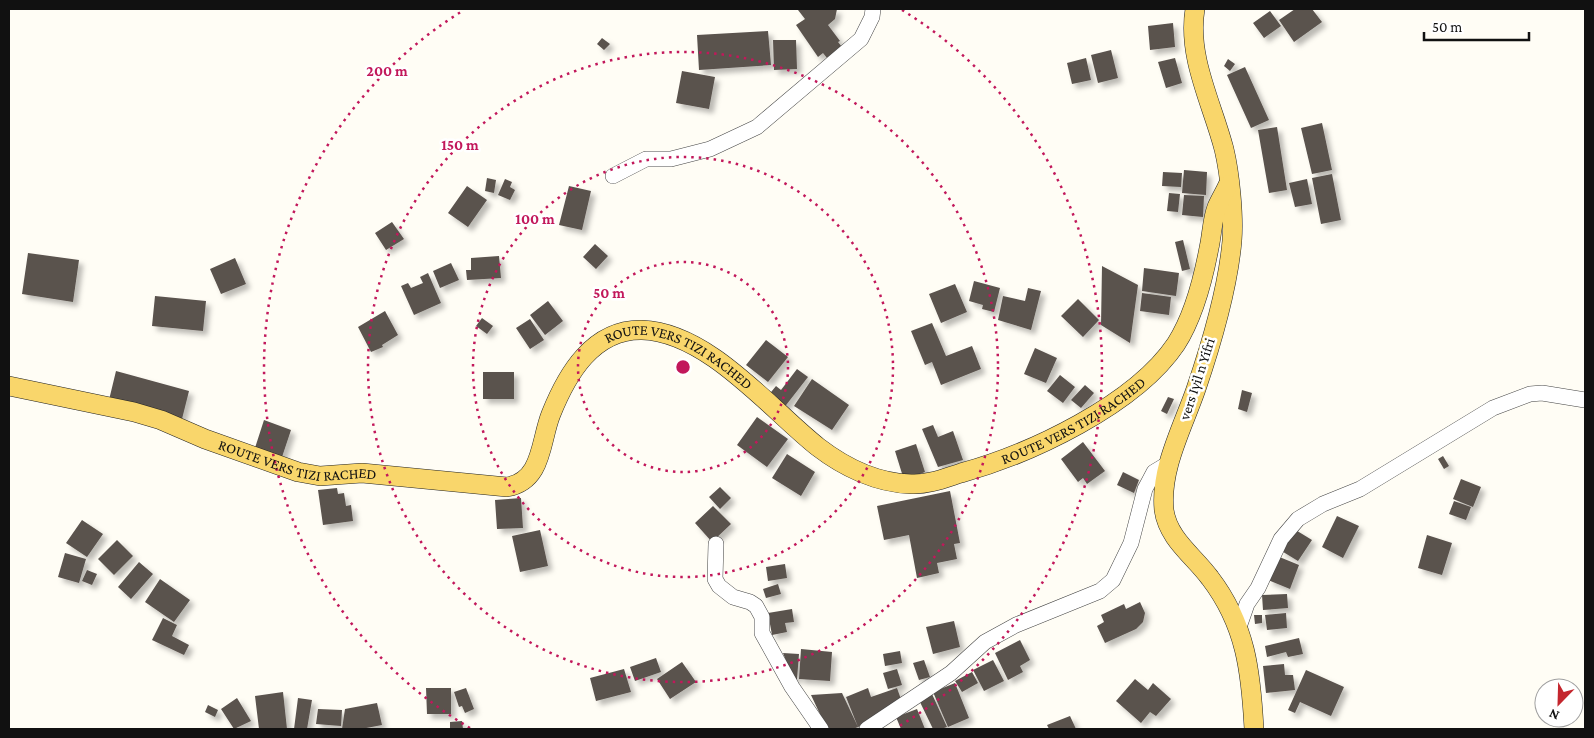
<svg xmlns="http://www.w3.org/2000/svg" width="1594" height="738" viewBox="0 0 1594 738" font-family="'Crimson Pro',serif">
<defs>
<filter id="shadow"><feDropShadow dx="4.5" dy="4.5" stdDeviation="2.5" flood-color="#0004"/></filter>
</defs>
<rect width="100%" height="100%" fill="#fffdf5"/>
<path fill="#5a524d" filter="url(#shadow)" d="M800,9H837L835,19L828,25L840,41L838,42L842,47L827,58L823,53L818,57L796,25L805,19L798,10Z
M1295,9H1312L1322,22L1294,42L1279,20Z
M1270,11L1281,26L1264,38L1253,23Z
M1173,23L1175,47L1150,50L1148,26Z
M768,31L771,65L699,70L697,35Z
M602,38L610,44L604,50L597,44Z
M773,40H796L797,69L774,70Z
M1111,50L1118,78L1098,83L1091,55Z
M1086,58L1091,80L1072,84L1067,63Z
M1175,58L1182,83L1166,88L1158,62Z
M1228,59L1235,64L1230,71L1224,66Z
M1245,67L1269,120L1251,128L1227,75Z
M682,71L715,77L709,109L676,103Z
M1322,123L1332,170L1312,174L1301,128Z
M1277,127L1287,190L1269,193L1258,130Z
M1184,170L1207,172L1206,195L1182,193Z
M1163,172L1182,173L1181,187L1162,186Z
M1332,174L1341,220L1321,224L1312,178Z
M487,178L496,180L494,193L485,191Z
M505,179L512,182L510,187L515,190L510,200L498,195Z
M1307,179L1312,204L1295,207L1289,183Z
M467,186L487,200L468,227L448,213Z
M569,186L591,191L582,230L559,225Z
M1169,193L1180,194L1178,212L1167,211Z
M1184,195L1204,196L1203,217L1182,215Z
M392,222L404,239L386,250L375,233Z
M1183,240L1190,269L1182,271L1175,242Z
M595,244L608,256L596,269L583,257Z
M28,253L79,260L73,302L22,294Z
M499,256L501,278L467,280L466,270H471V258Z
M235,258L246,284L221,294L210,269Z
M451,263L459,280L440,288L433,271Z
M1102,266L1138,285L1130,343L1101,325Z
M1144,268L1179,273L1176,296L1142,291Z
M428,273L441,303L414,315L401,286L408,283L411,288L423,283L420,277Z
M974,281L1000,288L994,312L982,309L983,305L969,301Z
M955,284L967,312L941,323L929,294Z
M1028,288L1041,291L1031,330L998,320L1003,296L1025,301Z
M1142,293L1171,297L1169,315L1140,311Z
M155,296L206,301L203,331L152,326Z
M1078,299L1099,320L1083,337L1061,316Z
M548,301L563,321L545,335L530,315Z
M385,311L398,335L382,345L383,347L371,352L358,327Z
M482,318L493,326L487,334L476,326Z
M530,319L544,340L530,349L516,328Z
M932,323L946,356L972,346L981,369L941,385L932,362L925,365L911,331Z
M766,340L788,357L768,382L746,365Z
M1035,348L1057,358L1046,383L1024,374Z
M797,369L808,377L783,409L767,397L776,386L781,390Z
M116,371L189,391L182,419L109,400Z
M483,372H514V399H483Z
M1060,375L1075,387L1063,403L1047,391Z
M812,379L849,405L832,430L794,406Z
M1085,385L1094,393L1081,408L1071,400Z
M1242,390L1252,393L1247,412L1238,409Z
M1168,397L1174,399L1167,414L1161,411Z
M757,417L788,439L767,467L737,445Z
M264,420L291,430L281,460L254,451Z
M933,425L938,437L953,431L963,460L938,467L922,429Z
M1083,442L1105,471L1087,484L1083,478L1078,482L1061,459Z
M916,444L925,472L904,480L895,451Z
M787,454L815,472L801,496L772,478Z
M1443,456L1449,466L1444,469L1438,459Z
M1123,472L1139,480L1134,493L1117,485Z
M1461,479L1481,487L1473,507L1453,499Z
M720,487L731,498L720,509L709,497Z
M337,488L338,494L344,493L346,506L351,505L353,521L323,525L318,490Z
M950,491L960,543L954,544L957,559L937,563L939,573L917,578L909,535L884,540L877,506Z
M521,498L523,528L497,529L495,500Z
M1454,501L1471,507L1466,520L1449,514Z
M713,506L731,524L712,542L695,523Z
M1337,516L1359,526L1343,558L1322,547Z
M82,520L103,534L87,557L66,543Z
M1294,529L1312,540L1298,561L1280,550Z
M540,530L548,566L520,572L512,536Z
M1427,535L1452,543L1442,575L1418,568Z
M117,540L133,556L114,575L98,559Z
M65,553L86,559L79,583L58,577Z
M1277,556L1299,565L1290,589L1268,580Z
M139,562L153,574L131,599L118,587Z
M785,564L787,578L768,581L766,567Z
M87,570L97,574L92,585L82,581Z
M160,579L190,600L174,622L145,602Z
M778,584L781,594L766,598L763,589Z
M1287,594L1288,608L1263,610L1262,595Z
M1140,602L1145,613L1143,622L1136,629L1105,643L1097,626L1104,622L1101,615L1124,604L1126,609Z
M792,609L794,622L785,623L787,632L772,635L768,613Z
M1286,613L1287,628L1267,630L1265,615Z
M1254,615H1262V623L1255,624Z
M163,618L177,625L172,636L189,645L184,655L152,640Z
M954,621L960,647L933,654L926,627Z
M1299,638L1303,654L1288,657L1286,652L1267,657L1265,646Z
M1020,640L1030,660L1020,666L1023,672L1008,680L995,653Z
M801,649L832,652L830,681L799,679Z
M900,651L902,663L885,666L883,654Z
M783,653L799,654L797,679H793Z
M656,658L661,672L635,681L630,667Z
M924,660L930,677L919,680L913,663Z
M993,660L1004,681L984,691L973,670Z
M682,662L696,682L670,699L657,679Z
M1284,664L1285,675H1293L1295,690L1266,693L1263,666Z
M624,669L631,692L596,701L590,678Z
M897,669L902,685L888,689L883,673Z
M1306,670L1344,687L1331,716L1300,702L1295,713L1288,710Z
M972,672L978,683L962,692L955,681Z
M1135,679L1148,690L1153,683L1171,699L1156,716L1150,712L1141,723L1116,701Z
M955,683L969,718L948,727L933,692Z
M426,688H451V714H427Z
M466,688L474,709L465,713L462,706L459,707L454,692Z
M868,688L871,697L897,688L903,705L880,718L858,727L846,697Z
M283,692L287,729H259L255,696Z
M842,693L858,727L853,729H827L811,695Z
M932,694L947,727L941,729H933L919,700Z
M237,698L251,721L234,729L221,709Z
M298,698L312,700L307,729H294Z
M377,703L382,725L361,729H342L345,709Z
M208,705L218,710L215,717L205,712Z
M318,709L342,710L341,726L316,724Z
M917,709L925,729H901L896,717Z
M1070,716L1076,729H1049L1047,725Z
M462,721L463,729H450V722Z"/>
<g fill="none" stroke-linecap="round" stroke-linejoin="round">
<g stroke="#444" stroke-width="16">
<path id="minor" d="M613,176L646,159H671L710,149L757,127L861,39L872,17L873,9
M716,544L715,579L719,586L733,597L750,602L756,606L762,617V633L792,687L821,729
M1239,627L1247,604L1258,588L1281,539L1298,519L1323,504L1360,489L1493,408L1530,394L1542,393L1585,400
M867,729L951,673L985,642L1016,625L1100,591L1113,580L1131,543L1145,489L1154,472L1169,463"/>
</g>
<g stroke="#222" stroke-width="20">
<g id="major">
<path d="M1195,9C1187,57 1212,103 1224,149C1230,174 1234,216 1232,241C1228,286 1211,345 1196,389C1183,427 1160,468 1164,510C1168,539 1194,556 1210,578C1246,625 1251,672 1254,729"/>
<path id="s1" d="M9,386L134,412L161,420L205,439L298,472L320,476L362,473L507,487C543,481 540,441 551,414C567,374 593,329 642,330C708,332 770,409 818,447C844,467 877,483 911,484C928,485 945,478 961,473C1030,454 1135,405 1176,344C1194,316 1203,280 1209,248C1212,235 1212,220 1217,207C1220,200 1225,192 1228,185"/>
</g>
</g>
<use href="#minor" stroke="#fff" stroke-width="15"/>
<use href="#major" stroke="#f9d66b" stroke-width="19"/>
</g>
<g fill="none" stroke="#c2185b" stroke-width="2.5" stroke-dasharray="2.5 5">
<circle cx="683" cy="367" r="105"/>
<circle cx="683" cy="367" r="210"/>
<circle cx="683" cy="367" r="315"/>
<path d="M470 728A419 419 0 0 1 464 10M902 10A419 419 0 0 1 896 728"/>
</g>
<g text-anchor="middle" stroke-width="5" stroke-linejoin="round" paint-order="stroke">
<g font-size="15" fill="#111" stroke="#fff">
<text dy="5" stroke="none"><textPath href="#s1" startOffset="779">ROUTE VERS TIZI RACHED</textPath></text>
<text transform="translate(1197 379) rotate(-72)" y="5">vers Iγil n Yifri</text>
<text dy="5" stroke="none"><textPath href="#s1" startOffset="1229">ROUTE VERS TIZI RACHED</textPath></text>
<text dy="5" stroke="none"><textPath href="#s1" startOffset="300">ROUTE VERS TIZI RACHED</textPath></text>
</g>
</g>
<circle cx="683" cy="367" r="8" fill="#c2185b" stroke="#fff" stroke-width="2.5"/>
<g font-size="15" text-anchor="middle" font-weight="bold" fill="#c2185b" stroke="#fff" stroke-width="5" stroke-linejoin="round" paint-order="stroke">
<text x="387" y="76">200 m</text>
<text x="460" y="150">150 m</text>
<text x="535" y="224">100 m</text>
<text x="609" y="298">50 m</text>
</g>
<rect width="1594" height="738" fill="none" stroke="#111111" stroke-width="20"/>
<g transform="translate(1559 703) rotate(203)"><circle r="24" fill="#ffffff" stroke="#a0a0a0"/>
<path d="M0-4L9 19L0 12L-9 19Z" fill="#c4262e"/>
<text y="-8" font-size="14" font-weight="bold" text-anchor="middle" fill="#111111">N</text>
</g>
<path d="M1424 32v8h105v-8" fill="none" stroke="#111111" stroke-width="2.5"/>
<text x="1432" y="32" font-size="15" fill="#111111" stroke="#ffffff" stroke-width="4" paint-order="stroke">50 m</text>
</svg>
